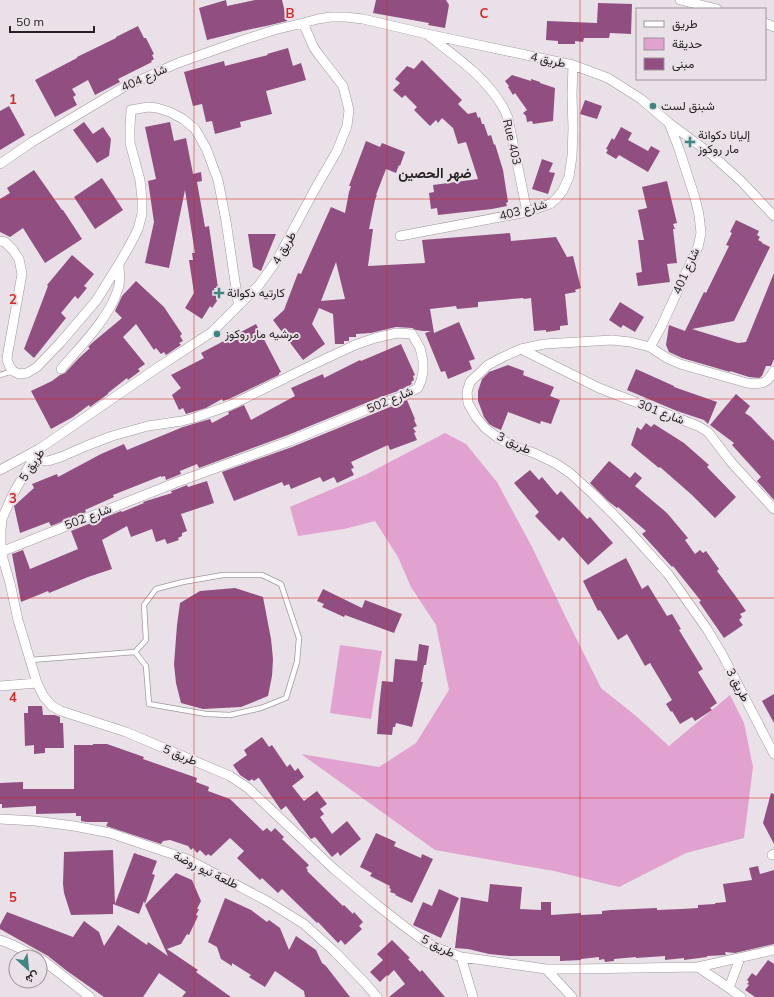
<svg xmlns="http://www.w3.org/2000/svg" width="774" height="997" viewBox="0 0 774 997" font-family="Mulish,Vazirmatn,sans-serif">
<rect width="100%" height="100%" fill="#e9e1e7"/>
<path fill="#e1a2d0" d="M445,433L466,444L497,482L532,547L570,626L601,688L636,716L669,746L730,695L744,723L753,767L744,838L686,853L619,887L554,871L435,850L301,754L379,767L416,743L449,690L436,625L411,587L398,557L375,521L344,529L298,536L290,507L365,475Z
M340,645L382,651L371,719L330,713Z"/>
<path fill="#904f80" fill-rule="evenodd" d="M226,0L227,6L255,0H282L287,21L266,26L247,30L207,40L199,8Z
M376,0H446L449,5L445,28L428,25L429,23L373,13Z
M598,3L632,4L631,34L610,33L609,38H584L583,42L575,41V44H558V41L546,40L547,21L597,23Z
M138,26L144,38H146L154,54L152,55L154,59L151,61L152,62L118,79L120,82L95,95L88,80L72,89L76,95L73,97L77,105L55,117L35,80L77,58V57L116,38V37Z
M288,48L293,66L301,63L306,80L266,91L272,114L240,122L241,127L215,134L212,121L206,122L202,104L193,106L184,72L224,61L225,66L268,55L267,54Z
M422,60L462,100L458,104L468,114L476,112L478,118L480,117L482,124H484L488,136L491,135L494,145L495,144L503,170L508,202L506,203L507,206L492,209L438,215L437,208L431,209L429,193L434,192L433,185L478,179L466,142L458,144L453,128L442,118L438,123L436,120L430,126L414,110L417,107L405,95L402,98L393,90L400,83L395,79L407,66L414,69Z
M512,75L531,81V79L540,82V83L555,88L553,121L533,124L532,121L527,122L526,116L523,113L527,110L515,93L513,95L508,87L509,86L505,81Z
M585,100L602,106L597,119L580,114Z
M9,106L25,135L0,150V111Z
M84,122L93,134L103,127L111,139L109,156L97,163L73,130Z
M170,122L174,141L186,138L193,174L201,172L202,181L197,182L205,227L209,226L218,288H214L217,301L212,308L210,306L202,319L185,308L194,293L189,260H193L192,253H195L185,190L169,268L145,263L154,222L148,181L156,179L145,127Z
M621,127L632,133L628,140L648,151L651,146L660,151L648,172L619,155L616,159L606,153L608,150L606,149L612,138L614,140Z
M366,141L380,147L382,143L405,152L400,166L399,165L396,173L386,169L376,195H377L375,200L369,229H373L368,266L425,263L422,240L510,233L511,241L556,237L567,257L573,256L581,288L575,290L576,292L565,294L568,325L560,326V330L546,332V330L534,331L531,298L524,299L523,298L478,302V307L457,309L456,306L430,309L434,333L459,322L475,359L469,361L472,369L448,379L445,371L441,372L425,333L431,331H423L416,330L412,328L396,327L371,333L356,334V337H349V341H344V344H335L333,314L319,308L312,324L325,344L303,360L273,320L284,310L298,273L301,274L331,207L345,213L349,192L351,186H349ZM336,262L345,299L321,301Z
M542,159L553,163L549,172L555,173L548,194L532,189Z
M34,170L62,210H63L82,239L45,263L23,228L10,237L0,232V199L10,193L7,188Z
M102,178L123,210L95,229L74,197Z
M667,181L677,223L673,224L675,229H673L677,263L667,264L670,282L638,286L636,273L642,272L638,240H644L638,210L647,208L642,187Z
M736,220L759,231L757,235L760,237L758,240L762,242V243L770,247L734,321L692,329L738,343L746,342L774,273V359L771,366H766L762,376L759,378L749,377L730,371V372L682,358L669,352L666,345L669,325L685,331L704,292L706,293L729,246L726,245L732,233L730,232Z
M248,234H276L261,271L253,267Z
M72,255L94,274L84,286L87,288L78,299L75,296L61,313L66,318L34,358L24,349L48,286L47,285Z
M136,281L164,307L182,334L180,336L183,341L179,343L181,345L166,355L164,352L161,354L156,348L154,350L136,324L123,337L145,364L138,369L140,371L128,380L127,378L108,393V394L90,407L89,405L73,417L51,429L31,391L52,381L60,375L65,373L79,358L90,348L88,347L92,343L122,318L115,311L122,296Z
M620,302L644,317L635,332L623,325L621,328L609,320Z
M256,324L281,372L279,373V375L229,399L223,401L222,399L206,408L186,414L183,408L179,410L172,395L181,388L171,375L204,358L201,353Z
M401,344L415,375L413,376L414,380L411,382L412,384L398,391L378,398L288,435L199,468L197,464L180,471L181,474L166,480L165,476L161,477V476L113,495L114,497L85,510L86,512L51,526L49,522L20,533L14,506L34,488L32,484L57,474L58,477L101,454L124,444L127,450L183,427L210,419L212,423L229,414L228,412L244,405L251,420L295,396L291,388L323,374L324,378L360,360L361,361Z
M508,365L524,371L523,375L554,387L550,396L560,400L551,424L541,421L540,424L508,412L501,430L494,427L489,424L484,417L478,401V391L482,379L489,372Z
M636,369L674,386V387L717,402L708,424L704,420L677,411L627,390Z
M736,394L750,406L745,413L751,417L774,441V500L757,481L761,477L732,445L734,443L710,425Z
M407,400L415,419L414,420L417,426L413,428L416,432L414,433L417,440L390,450L388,445L351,462L354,468L351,469L354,475L337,483L334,477L323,482L320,477L291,489L289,484L284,486L282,482L234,501L222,472L292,447Z
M646,423L651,427L654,424L684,443L709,465L707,467L736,497L715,518L692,495L660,467L659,468L631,445L637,427L641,430Z
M609,461L630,478L635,472L642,478L635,486L667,513L688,538L685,540L695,554L700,550L703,553L706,551L719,569L717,571L737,598L746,611L740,614L742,617L739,620L743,625L724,638L699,602L701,601L673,566L672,567L642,534L646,531L618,507L617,508L608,501L590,483Z
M530,470L539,480L542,477L557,495L561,491L587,519L590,517L613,543L588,565L563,537L559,541L535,516L539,512L514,483Z
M207,481L214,503L181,514L187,531L182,533V536L178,538L179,540L167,544L165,539L156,542L152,529L131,537L127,526L102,540L112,569L88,577L49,593L48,591L21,602L12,554L23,550L30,569L78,549L71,531L121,511L122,512L144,503L143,502L172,493L171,491L177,489L187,485L188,487Z
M626,558L642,589L648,585L667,616L672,614L681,629L679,630L703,669L698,672L717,703L710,708L712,710L695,721L692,717L680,724L672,711L671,712L666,704L672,700L650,663L645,666L627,634L618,640L600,610L598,611L583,581Z
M235,588L263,597L271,639L273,659L272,676L268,696L241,707L203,709L181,703L176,683L174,664L177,625L180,603L200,591Z
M323,589L362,608L365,600L402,614L394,633L345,615L344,617L322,607L324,604L317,601Z
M419,644L429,646L426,665H424L421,682H423L412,727L396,723L395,727H393L392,735L377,734L379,707L382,681L393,682L395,659L417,661Z
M774,694V723L762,701Z
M28,706H42L43,715H55L60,717V723H63L64,748H45V753L34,754V745L25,746L24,713H28Z
M262,737L269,747L272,745L287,767L290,764L295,771L298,768L304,777L292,786L304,801L317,791L327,804L320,809L324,814L320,817L332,834L347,821L361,839L340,856L338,852L332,857L315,837L311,839L310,838L286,806L281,810L259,778H258L254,781L252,779L249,781L240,775L233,765L247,755L244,750Z
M93,744H107L144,757L143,759L197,778L196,782L209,787L208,791L230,799L263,831L267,828L271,832L275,828L284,837L282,839L309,865L306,868L308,870L307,871L343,906L344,905L353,914L354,912L363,922L359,926L362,929L345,945L341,940L338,943L318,922L317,923L282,889L278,893L262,878L260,880L237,858L244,851L230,838L211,856L208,854L206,856L200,850L197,853L193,848L191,850L188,846L170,840L163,841L161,844L106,826L108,822H86L81,821V816H76V813L36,814V806L2,808V804H0V783L23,782V789H74V745H93Z
M771,793L774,794V844L763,823Z
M376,833L396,842L394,846L421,858L422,854L433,859L412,903L395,895L396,894L390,892L391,889L389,888L390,886L370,876L372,873L360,867Z
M113,850L115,904L134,853L157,861L152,874L155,875L145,904L144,901L139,914L113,904V914L71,915L64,893L63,884L64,852Z
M758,866L760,874L774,870V944L735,953L725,952L726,955L707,956V957L684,960V958L665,960V956L636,958V957L614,959V961L605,962L604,959L599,960V957L581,959V960L560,961V956H509L489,954L468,949L455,948L461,897L488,902L490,884L522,887L520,909L541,910V902H551V915L581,913V915L602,914V911L611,910L657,908V910L682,909L698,908V905L715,904V903L726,902L723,884L752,880L749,868Z
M176,873L192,880L201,901L197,909H199L196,915L198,916L189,935L187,934L181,944L167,949L198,970L196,972L231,997H182L186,992L159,973L143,997H104L67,971L48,956L0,929V925L7,912L73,937L84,921L99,932L104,946L118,925L147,945L148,942L168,956L145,905Z
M439,889L459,898L441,938L413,925L423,902L432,906Z
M225,898L251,910L267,922L269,920L280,928L289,950L296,936L316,950L322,963L326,966L350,997H305L304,991L275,971L265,987L249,977L251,975L232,963V966L221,959L217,947L208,942Z
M392,940L410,958L408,959L420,972L422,970L445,997H389L405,984L394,970L388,976L387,975L380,982L370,972L383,960L377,954Z
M768,960L774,964V997H755L745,990L749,985L747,984L749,982L747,980L752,973L756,976Z"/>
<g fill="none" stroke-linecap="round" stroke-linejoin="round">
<g stroke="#9f989d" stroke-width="6">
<path id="lane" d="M0,375L13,371
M30,660L135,652L146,666L149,704L206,714L230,715L261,708L286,698L297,662L299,638L281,584L262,575H223L183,582L156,589L144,605L146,640L135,652"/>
</g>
<g stroke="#9f989d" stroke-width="10">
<path id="street" d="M680,0L717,9
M765,23L774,27
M429,36C455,56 484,76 501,104C504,108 506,114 508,118L527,212
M0,164L32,142L124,87L178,63L243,40L274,30L303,23
M400,236L527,212L550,204L557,198L563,190L569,177L572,156L573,129L572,95L573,65
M0,241L5,242L13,250L19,259L22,274L8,352L7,360L10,367L13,371L19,374L27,373L37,367L60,343L96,301L119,264L131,243L138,229L142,214V199L140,180L130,143V127L131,110L148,107L157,108L170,112L183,119L195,129L206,148L218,180L226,221L238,302H240L243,301L259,285L277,260L315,189L337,151L347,126L349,110L343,86L319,55L314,48L303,23L318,19L331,17H346L363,19L427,34L573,65L608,78L641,99L669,123L711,154L741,181L774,216
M650,347L661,327L698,247L701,233L699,215L695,198L679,149L669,123
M521,349L599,388L698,426L708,432L731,462L774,509
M61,369C80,347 110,317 118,289C121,281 119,272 119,264
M774,371C767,384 761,385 747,383L680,364L667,358L650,347L630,342L612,340L544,344L521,349L503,357L488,365L470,382L467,392L468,403L476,417L485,428L497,437L513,446L534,453L555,463L570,473L594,495L615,516L631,533L668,574L707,629L722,654L774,754
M39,449L13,494L2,519L1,530V552L10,583L18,620L37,683L44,697L52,706L61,711L126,732L230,776L248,788L334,869L377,905L404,926L424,941L440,949L461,957L546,969H577L698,967L774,950
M0,470L39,449L157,368L212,332L243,301
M1,552L175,483L290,441L380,404L400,397L418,388L421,381L423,372V361L420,348L412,334L397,333L375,338L355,345L310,366L231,405L194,418L182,421L148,426L112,436L86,446L61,457L48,461L33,460
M0,686L37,683
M0,819L35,821L74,826L110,833L187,859L267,901L304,924L335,952L365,983L377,997
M772,855L774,854
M0,940L13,945L37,957
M461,957L473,997
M40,959L44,961L90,997
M698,967L729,988L741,997
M546,969L572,997
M729,988L740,958"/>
</g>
<use href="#lane" stroke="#fff" stroke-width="4.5"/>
<use href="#street" stroke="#fff" stroke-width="9"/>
</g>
<path fill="none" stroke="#d62828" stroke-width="1" stroke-opacity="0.55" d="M194,0V997M387,0V997M580,0V997M0,199H774M0,399H774M0,598H774M0,798H774"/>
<g fill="#3f8682" stroke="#e9e1e7" stroke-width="1.5">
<circle cx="653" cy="106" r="4"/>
<path d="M688 136h4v4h4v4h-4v4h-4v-4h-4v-4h4z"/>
<path d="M217 287h4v4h4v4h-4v4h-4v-4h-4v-4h4z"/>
<circle cx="217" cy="334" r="4"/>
</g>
<g text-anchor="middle" stroke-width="4" stroke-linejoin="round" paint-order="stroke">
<g font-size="12" fill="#242123" stroke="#e9e1e7">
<text transform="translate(548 60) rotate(12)" y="4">طريق 4</text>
<text transform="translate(144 78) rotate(-24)" y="4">شارع 404</text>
<text transform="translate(512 142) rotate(77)" y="4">Rue 403</text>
<text transform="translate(523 210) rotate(-15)" y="4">شارع 403</text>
<text transform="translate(284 248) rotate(-60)" y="4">طريق 4</text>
<text transform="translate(686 271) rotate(-66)" y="4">شارع 401</text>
<text transform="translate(390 400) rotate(-23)" y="4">شارع 502</text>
<text transform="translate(661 412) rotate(21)" y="4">شارع 301</text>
<text transform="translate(514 443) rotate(25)" y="4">طريق 3</text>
<text transform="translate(32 465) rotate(-57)" y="4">طريق 5</text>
<text transform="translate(88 517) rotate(-21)" y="4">شارع 502</text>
<text transform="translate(738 685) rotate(62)" y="4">طريق 3</text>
<text transform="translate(180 755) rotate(23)" y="4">طريق 5</text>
<text transform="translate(206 870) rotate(26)" y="4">طلعة نيو روضة</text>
<text transform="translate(438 946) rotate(27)" y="4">طريق 5</text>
</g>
<g font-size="12" fill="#242123" stroke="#e9e1e7" text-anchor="start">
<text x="661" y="110">شبنق لست</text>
<text x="698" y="139">إليانا دكوانة<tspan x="698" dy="14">مار روكوز</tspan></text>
<text x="227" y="297">كارتيه دكوانة</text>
<text x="225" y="338">مرشيه مار روكوز</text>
</g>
<g font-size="14" font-weight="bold" fill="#242123" stroke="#e9e1e7">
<text x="435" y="178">ضهر الحصين</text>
</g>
</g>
<g font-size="13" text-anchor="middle" font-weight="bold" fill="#d62828" stroke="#e9e1e7" stroke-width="4" stroke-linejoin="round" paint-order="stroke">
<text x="290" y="18">B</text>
<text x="484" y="18">C</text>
<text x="13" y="104">1</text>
<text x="13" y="304">2</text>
<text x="13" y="503">3</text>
<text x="13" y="702">4</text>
<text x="13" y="902">5</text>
</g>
<rect x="636" y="8" width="130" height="72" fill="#e9e1e7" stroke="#9a9499"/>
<rect x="644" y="21" width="20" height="6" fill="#ffffff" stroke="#9a9499"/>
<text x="672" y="28" font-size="12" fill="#242123">طريق</text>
<rect x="644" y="38" width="20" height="12" fill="#e1a2d0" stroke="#9a9499"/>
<text x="672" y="48" font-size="12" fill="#242123">حديقة</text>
<rect x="644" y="58" width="20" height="12" fill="#904f80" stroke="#9a9499"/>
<text x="672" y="68" font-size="12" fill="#242123">مبنى</text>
<g transform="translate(28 969) rotate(153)"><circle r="19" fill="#e9e1e7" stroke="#9a9499"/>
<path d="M0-3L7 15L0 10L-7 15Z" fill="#3f8682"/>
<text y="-6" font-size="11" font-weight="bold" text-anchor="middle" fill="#242123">ش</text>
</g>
<path d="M10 26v6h84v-6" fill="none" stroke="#242123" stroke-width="2"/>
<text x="16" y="26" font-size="12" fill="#242123" stroke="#e9e1e7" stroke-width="3" paint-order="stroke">50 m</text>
</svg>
